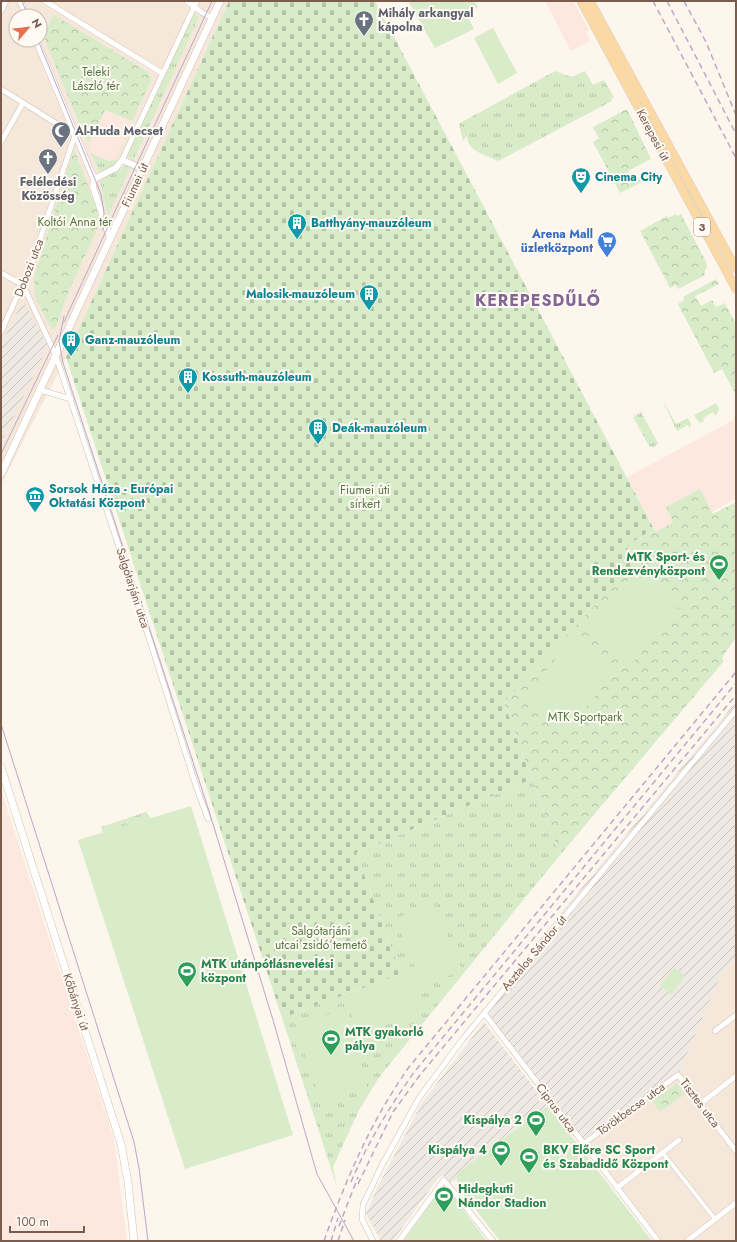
<svg xmlns="http://www.w3.org/2000/svg" width="737" height="1242" viewBox="0 0 737 1242" font-family="Jost,sans-serif">
<defs>
<pattern id="industrial-furrows" width="10" height="10" patternUnits="userSpaceOnUse"><rect width="10" height="10" fill="#efe9e4"/><path d="M-1 1l2-2M0 10L10 0M9 11l2-2" fill="none" stroke="#c7c0bb"/></pattern>
<pattern id="grass-tufts" width="24" height="20" patternUnits="userSpaceOnUse"><rect width="24" height="20" fill="#d8ecc9"/><path d="M3 7l-1-3M5 7V3M7 7l1-3M15 17l-1-3M17 17v-4M19 17l1-3" fill="none" stroke="#b4c2a5"/></pattern>
<pattern id="cemetery-stones" width="16" height="16" patternUnits="userSpaceOnUse"><rect width="16" height="16" fill="#d8ecc9"/><path d="M2 7V4a2 2 0 0 1 4 0v3zM10 15v-3a2 2 0 0 1 4 0v3z" fill="#b4c2a5"/></pattern>
<pattern id="park-crowns" width="20" height="18" patternUnits="userSpaceOnUse"><rect width="20" height="18" fill="#d8ecc9"/><path d="M2 6a3 3 0 1 1 6 0M12 15a3 3 0 1 1 6 0" fill="none" stroke="#b4c2a5"/></pattern>
</defs>
<rect width="100%" height="100%" fill="#fdf6ec"/>
<path fill="#f5e8da" fill-rule="evenodd" d="M1,1H229L66,357L1,485ZM16,16H40V40H16Z
M736,958V1241H658L583,1144L678,1075L720,977Z"/>
<path fill="#fde8e0" d="M545,1H573L589,30L586,32L590,41L571,51Z
M105,110L132,121L114,159L109,161L91,153L89,142Z
M736,414V499L712,512L700,490L666,508L673,522L656,532L627,477L734,420L733,416Z
M1,790L114,1139L127,1241H1Z"/>
<path fill="url(#industrial-furrows)" d="M23,301L48,345L1,443V344Z
M736,702V958L720,977L678,1075L583,1144L484,1013L555,920Z
M484,1022L548,1106L460,1171L456,1176V1181L449,1183L443,1175L438,1178L393,1241H381L366,1214L378,1186L423,1101Z"/>
<path fill="url(#grass-tufts)" d="M192,13L199,17L133,161L127,156Z
M555,71L571,77L585,71L593,85L604,80L614,97L611,99L612,101L498,161C487,155 467,152 467,136L463,141L459,124L462,122Z
M91,153L109,161L117,160L118,163L99,172Z
M125,166H131L108,217L100,181Z
M716,403L719,409L717,414L715,415L713,412L703,418L704,421L700,423L697,420L694,415Z
M664,404H665L676,424L688,418L691,424L690,429L688,425L677,431Z
M641,412L658,443L654,447L649,446L633,417Z
M532,779L560,855L380,1076L359,1110L333,1167L337,1187L282,1018L401,974L356,853Z
M146,812L151,818L103,833L101,827Z"/>
<path fill="url(#cemetery-stones)" d="M229,1H375L654,529L626,546L635,563L504,703L532,779L356,853L401,974L282,1018L66,357Z"/>
<path fill="url(#park-crowns)" d="M54,15L148,72L151,80L132,121L105,110L89,142L85,138L43,35Z
M627,109L651,159L628,171L633,181L643,175L644,176L650,173L651,175L647,177L648,179L620,193L593,142L599,139L593,127Z
M74,149L97,210L99,225L67,295L56,327L52,329L35,297L34,277Z
M676,214L677,216L681,214L707,264L706,270L704,272L705,275L678,289L676,285L670,288L640,231L667,216L668,218Z
M716,279L719,284L695,296L701,306L712,300L716,307L725,303L736,324V395L722,369L714,373L678,304L684,300L683,297Z
M700,489L713,514L736,502V637L722,658L724,661L560,855L504,703L634,563L626,546L654,529L656,532L673,522L666,507Z
M677,1083L685,1094L660,1112L652,1101Z"/>
<path fill="#d8ecc9" d="M408,1H475L478,7L467,15L474,29L435,48Z
M493,28L517,73L498,84L474,38Z
M70,202L83,207L75,228L63,224Z
M639,567L681,603L628,668L585,632Z
M576,635L616,669L564,735L522,700Z
M191,806L293,1135L185,1169L78,840Z
M433,902L462,970L423,987L395,919Z
M674,968L685,976L671,995L660,986Z
M411,970L426,1009L360,1036L344,997Z
M341,1010L367,1087L321,1103L295,1025Z
M548,1106L652,1241H500L458,1187L456,1176L460,1171Z
M444,1185L487,1241H403Z"/>
<g fill="none" stroke-linecap="round" stroke-linejoin="round">
<g stroke="#d1beb0" stroke-width="5">
<path id="pedestrian" d="M663,1153L715,1219"/>
</g>
<g stroke="#d1beb0" stroke-width="6">
<path id="minor" d="M45,1L162,73
M187,1L201,12L212,18
M1,11L6,1
M1,89L75,135
M1,142L23,103
M122,160L197,1
M1,273L23,285L56,356L149,638L197,789L208,819
M1,332L32,263L75,135
M40,390L71,399
M484,1013L658,1241
M715,1031L736,1015
M700,1104L736,1076
M583,1144L678,1075L736,1151
M617,1188L679,1140
M373,1241L362,1219L363,1205L382,1165L419,1098L462,1040L736,710
M399,1241L444,1180L493,1241
M687,1241L736,1203"/>
</g>
<g stroke="#d1beb0" stroke-width="7">
<path id="tertiary" d="M20,1L27,16
M36,40L94,179L93,187L110,238
M94,179L116,168L122,160L143,169"/>
</g>
<g stroke="#d6c0b0" stroke-width="8">
<path id="secondary" d="M1,474L220,1
M1,767L121,1144L128,1182L134,1241"/>
</g>
<g stroke="#dad1cd" stroke-width="9">
<path id="primary" d="M581,1L736,289
M590,1L736,269"/>
</g>
<use href="#pedestrian" stroke="#fff" stroke-width="4"/>
<use href="#minor" stroke="#fff" stroke-width="5"/>
<use href="#tertiary" stroke="#fff" stroke-width="6"/>
<use href="#secondary" stroke="#fff" stroke-width="7"/>
<use href="#primary" stroke="#fbd9a5" stroke-width="8"/>
<path stroke="#b9a8c9" stroke-width="1" d="M22,1L28,16
M38,40L101,194L104,213L103,230
M64,316L59,341L63,363L209,811L273,1020L317,1174L354,1241
M64,322L212,1
M1,454L58,335
M1,724L134,1142L139,1168L148,1241"/>
<path stroke="#b9a8c9" stroke-width="1.5" stroke-dasharray="6 4" stroke-linecap="butt" d="M653,1L736,158
M667,1L736,134
M684,1L706,42L736,115
M351,1182C368,1142 390,1106 415,1071L736,683
M358,1184L393,1112L420,1075L736,695
M339,1226L358,1177
M324,1241C346,1179 371,1121 409,1067L736,672
M331,1241L338,1218
M338,1241L345,1220"/>
</g>
<defs>
<g id="church-pin" transform="scale(1)"><path d="M0 17L-7.5 6A9.5 9.5 0 1 1 7.5 6Z" fill="#6b7280" stroke="#fffaf3"/><path d="M-1.2-6h2.4v3.5h3.3v2.4h-3.3V6h-2.4V-.1h-3.3v-2.4h3.3Z" fill="#fff"/></g>
<g id="mosque-pin" transform="scale(1)"><path d="M0 17L-7.5 6A9.5 9.5 0 1 1 7.5 6Z" fill="#6b7280" stroke="#fffaf3"/><path d="M3.5-4.9A6 6 0 1 0 3.5 4.9A5 5 0 1 1 3.5-4.9Z" fill="#fff"/></g>
<g id="theatre-pin" transform="scale(1)"><path d="M0 17L-7.5 6A9.5 9.5 0 1 1 7.5 6Z" fill="#0f9aa8" stroke="#fffaf3"/><path d="M-5-5.5Q0-4 5-5.5V0Q5 5 0 6Q-5 5-5 0ZM-3.3-2.5H-1v1.5H-3.3ZM1-2.5H3.3v1.5H1ZM-2.8 1Q0 5.5 2.8 1Z" fill="#fff"/></g>
<g id="building-pin" transform="scale(1)"><path d="M0 17L-7.5 6A9.5 9.5 0 1 1 7.5 6Z" fill="#0f9aa8" stroke="#fffaf3"/><path d="M-4-6H4V6H1V3H-1V6H-4ZM-2.5-4.3h1.7v1.8h-1.7ZM.8-4.3h1.7v1.8H.8ZM-2.5-1h1.7V.8h-1.7ZM.8-1h1.7V.8H.8Z" fill="#fff"/></g>
<g id="supermarket-pin" transform="scale(1)"><path d="M0 17L-7.5 6A9.5 9.5 0 1 1 7.5 6Z" fill="#3f7fe0" stroke="#fffaf3"/><path d="M-6-5.5h2.5l.6 2H6L4.5 2H-2.5L-4.4-4H-6ZM-1.5 3.2a1.3 1.3 0 1 0 .1 0ZM3 3.2a1.3 1.3 0 1 0 .1 0Z" fill="#fff"/></g>
<g id="museum-pin" transform="scale(1)"><path d="M0 17L-7.5 6A9.5 9.5 0 1 1 7.5 6Z" fill="#0f9aa8" stroke="#fffaf3"/><path d="M0-6L6-3V-2H-6V-3ZM-5-1h2V3h-2ZM-1-1h2V3h-2ZM3-1h2V3H3ZM-6 4H6V6H-6Z" fill="#fff"/></g>
<g id="stadium-pin" transform="scale(1)"><path d="M0 17L-7.5 6A9.5 9.5 0 1 1 7.5 6Z" fill="#2e9e5b" stroke="#fffaf3"/><path d="M0-5a6.5 5 0 1 0 0 10a6.5 5 0 1 0 0-10ZM-3.5-1.8h7v3.6h-7Z" fill="#fff"/></g>
</defs>
<g fill-rule="evenodd">
<use href="#church-pin" x="364" y="20"/>
<use href="#mosque-pin" x="61" y="131"/>
<use href="#church-pin" x="48" y="158"/>
<use href="#theatre-pin" x="581" y="177"/>
<use href="#building-pin" x="297" y="223"/>
<use href="#supermarket-pin" x="607" y="241"/>
<use href="#building-pin" x="369" y="294"/>
<use href="#building-pin" x="71" y="340"/>
<use href="#building-pin" x="188" y="377"/>
<use href="#building-pin" x="318" y="428"/>
<use href="#museum-pin" x="35" y="496"/>
<use href="#stadium-pin" x="719" y="564"/>
<use href="#stadium-pin" x="187" y="971"/>
<use href="#stadium-pin" x="331" y="1039"/>
<use href="#stadium-pin" x="536" y="1120"/>
<use href="#stadium-pin" x="501" y="1150"/>
<use href="#stadium-pin" x="529" y="1157"/>
<use href="#stadium-pin" x="444" y="1196"/>
</g>
<g text-anchor="middle" stroke-width="4" stroke-linejoin="round" paint-order="stroke">
<rect fill="#fffaf3" stroke="#a28b7f" stroke-width="1" x="694" y="218" width="16" height="18" rx="3"/>
<g font-size="11" font-weight="bold" fill="#7a5c4d">
<text x="702" y="231">3</text>
</g>
<g font-size="12" font-weight="bold" fill="#5b616d" stroke="#fffaf3" text-anchor="start">
<text x="378" y="17">Mihály arkangyal<tspan x="378" dy="14">kápolna</tspan></text>
<text x="75" y="135">Al-Huda Mecset</text>
<text x="48" y="186" text-anchor="middle">Feléledési<tspan x="48" dy="14">Közösség</tspan></text>
</g>
<g font-size="12" fill="#537a41" stroke="#fffaf3">
<text x="96" y="76">Teleki<tspan x="96" dy="14">László tér</tspan></text>
<text x="75" y="226">Koltói Anna tér</text>
<text x="365" y="494">Fiumei úti<tspan x="365" dy="14">sírkert</tspan></text>
<text x="585" y="721">MTK Sportpark</text>
<text x="321" y="935">Salgótarjáni<tspan x="321" dy="14">utcai zsidó temető</tspan></text>
</g>
<g font-size="12" fill="#7a5c4d" stroke="#fffaf3">
<text transform="translate(653 135) rotate(62)" y="4">Kerepesi út</text>
<text transform="translate(135 185) rotate(-65)" y="4">Fiumei út</text>
<text transform="translate(29 268) rotate(-69)" y="4">Dobozi utca</text>
<text transform="translate(133 588) rotate(72)" y="4">Salgótarjáni utca</text>
<text transform="translate(534 953) rotate(-50)" y="4">Asztalos Sándor út</text>
<text transform="translate(76 1002) rotate(72)" y="4">Kőbányai út</text>
<text transform="translate(700 1103) rotate(53)" y="4">Tisztes utca</text>
<text transform="translate(556 1108) rotate(53)" y="4">Ciprus utca</text>
<text transform="translate(631 1109) rotate(-36)" y="4">Törökbecse utca</text>
</g>
<g font-size="12" font-weight="bold" fill="#0d838f" stroke="#fffaf3" text-anchor="start">
<text x="595" y="181">Cinema City</text>
<text x="311" y="227">Batthyány-mauzóleum</text>
<text x="355" y="298" text-anchor="end">Malosik-mauzóleum</text>
<text x="85" y="344">Ganz-mauzóleum</text>
<text x="202" y="381">Kossuth-mauzóleum</text>
<text x="332" y="432">Deák-mauzóleum</text>
<text x="49" y="493">Sorsok Háza - Európai<tspan x="49" dy="14">Oktatási Központ</tspan></text>
</g>
<g font-size="12" font-weight="bold" fill="#366cbe" stroke="#fffaf3" text-anchor="end">
<text x="593" y="238">Arena Mall<tspan x="593" dy="14">üzletközpont</tspan></text>
</g>
<g font-size="12" font-weight="bold" fill="#27864d" stroke="#fffaf3" text-anchor="start">
<text x="705" y="561" text-anchor="end">MTK Sport- és<tspan x="705" dy="14">Rendezvényközpont</tspan></text>
<text x="201" y="968">MTK utánpótlásnevelési<tspan x="201" dy="14">központ</tspan></text>
<text x="345" y="1036">MTK gyakorló<tspan x="345" dy="14">pálya</tspan></text>
<text x="522" y="1124" text-anchor="end">Kispálya 2</text>
<text x="487" y="1154" text-anchor="end">Kispálya 4</text>
<text x="543" y="1154">BKV Előre SC Sport<tspan x="543" dy="14">és Szabadidő Központ</tspan></text>
<text x="458" y="1193">Hidegkuti<tspan x="458" dy="14">Nándor Stadion</tspan></text>
</g>
<g font-size="16" font-weight="bold" letter-spacing="1" fill="#846695" stroke="#fffaf3">
<text x="538" y="306">KEREPESDŰLŐ</text>
</g>
</g>
<rect width="737" height="1242" fill="none" stroke="#7a5c4d" stroke-width="4"/>
<g transform="translate(28 28) rotate(62)"><circle r="19" fill="#fffaf3" stroke="#cabbb1"/>
<path d="M0-3L7 15L0 10L-7 15Z" fill="#e76f51"/>
<text y="-6" font-size="11" font-weight="bold" text-anchor="middle" fill="#7a5c4d">N</text>
</g>
<path d="M10 1226v6h74v-6" fill="none" stroke="#7a5c4d" stroke-width="2"/>
<text x="16" y="1226" font-size="12" fill="#7a5c4d" stroke="#fffaf3" stroke-width="3" paint-order="stroke">100 m</text>
</svg>
